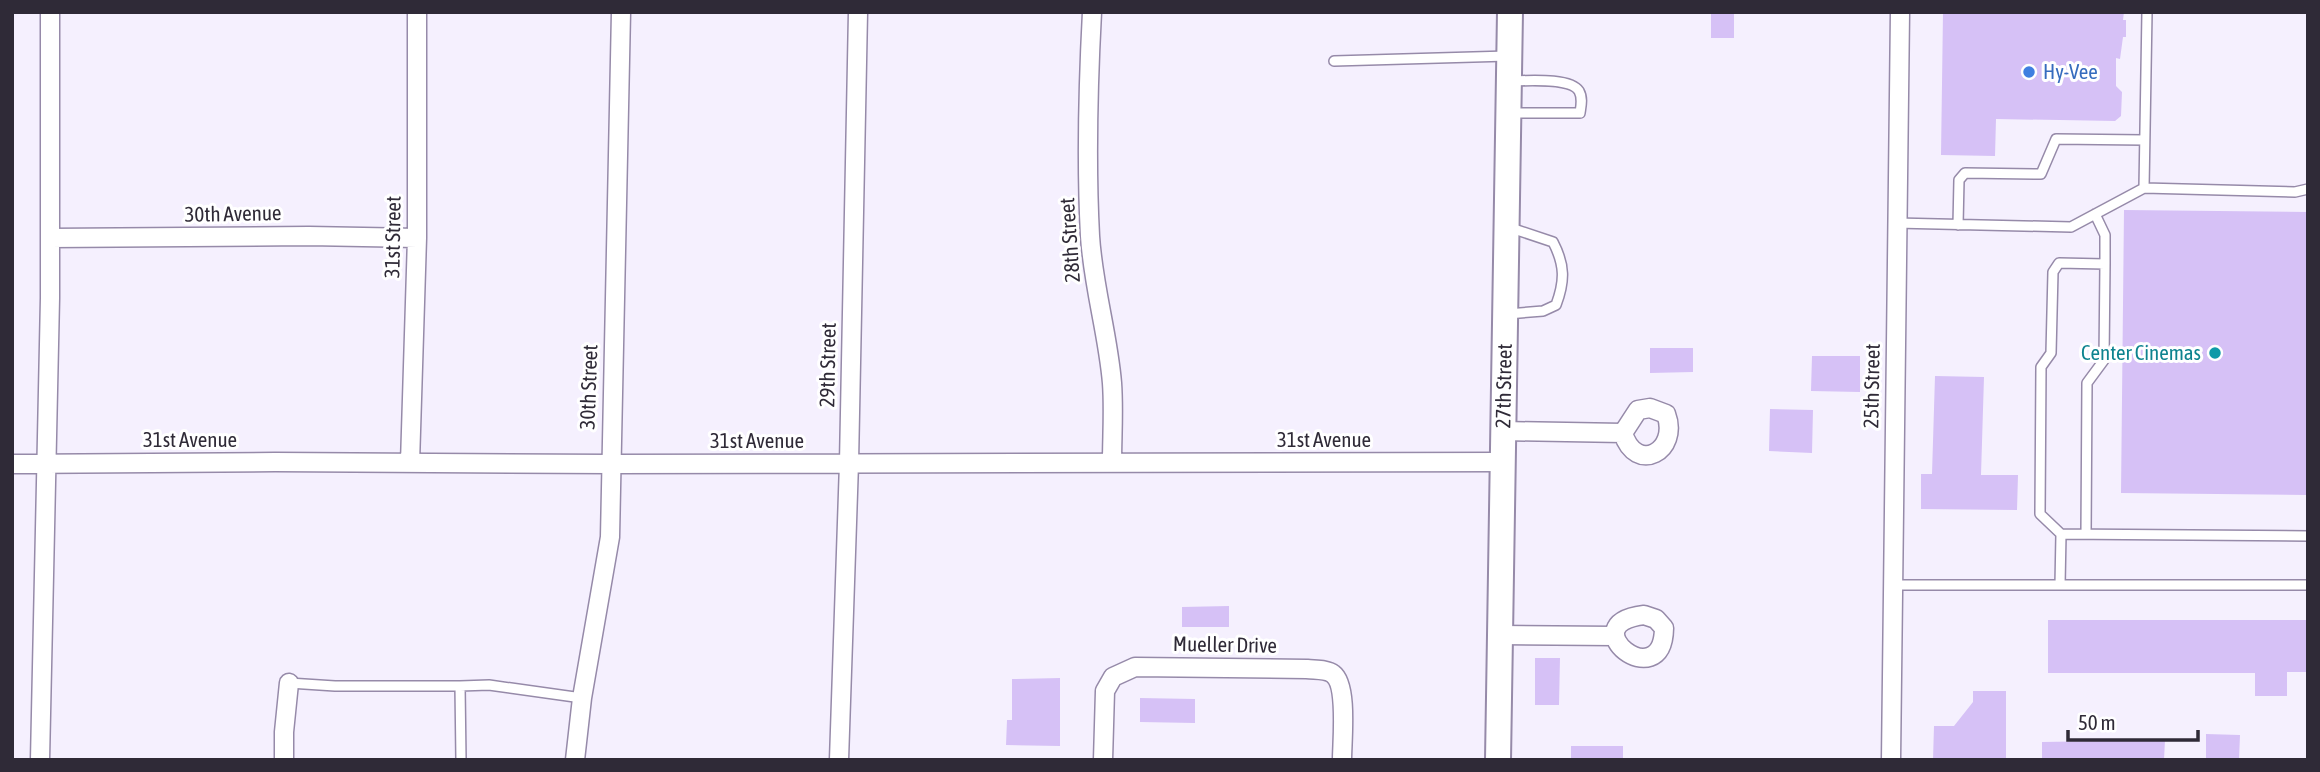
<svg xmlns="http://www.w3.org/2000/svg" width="2320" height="772" viewBox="0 0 2320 772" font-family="'Asap Condensed',sans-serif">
<rect width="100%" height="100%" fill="#f5f0fe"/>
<path fill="#d6c1f6" d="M1943,12H2124L2123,20H2126V37H2123L2120,59L2116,58V86L2122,92L2121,116L2115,121L1996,119L1995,156L1941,155Z
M1711,14H1734V38H1711Z
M2124,210L2308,212V495L2121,493Z
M1650,348H1693V372L1650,373Z
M1812,356H1860V392L1811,391Z
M1935,376L1984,377L1981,475H2018L2017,510L1921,509V474H1932Z
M1770,409L1813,410L1812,453L1769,451Z
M1229,606V627H1182V607Z
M2048,620H2308V672H2287V696H2255V673H2048Z
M1535,658H1560L1559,705H1535Z
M1060,678V746L1006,745L1007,720H1012V679Z
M1973,691H2006V760H1933L1934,726H1954L1973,702Z
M1140,698L1195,699V723L1140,722Z
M2206,734L2240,735L2239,760H2206Z
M2165,740L2164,760H2042V742Z
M1571,746H1623V760H1571Z"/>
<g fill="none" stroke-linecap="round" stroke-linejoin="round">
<g stroke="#968aa9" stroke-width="12">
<path id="lane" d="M1334,61L1508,56
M1510,81C1526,81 1570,77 1579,91C1583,98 1581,106 1580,113H1510
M2144,188L2147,12
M1896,223L2071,227L2144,188L2295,192L2308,189
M1958,225L1959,180L1965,173L2041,174L2056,139L2144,140
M1507,314L1543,311L1556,305C1565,281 1565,265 1553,242L1508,227
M2061,534L2308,536
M2086,534L2087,383L2104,360L2105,264
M1893,585H2308
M2060,585L2061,534L2040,514L2041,367L2051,353L2053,272L2059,263L2105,264V235L2095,214
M289,683L335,686H460
M461,760L460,686L489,685L582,698"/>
</g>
<g stroke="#968aa9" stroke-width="21">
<path id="street" d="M1092,12C1088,87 1086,161 1090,236C1093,286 1108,334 1112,383C1114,410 1112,437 1112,463
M50,238L309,236L417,238
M1650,408L1666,414C1680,451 1636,475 1623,433L1638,410Z
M1503,431L1623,433
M410,463L417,238V12
M12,464L275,462L610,464L1503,462
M1644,615L1656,619L1664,628C1663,698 1569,624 1644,615Z
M1500,635L1615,636
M40,760L50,298V12
M284,760V732L289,683
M575,760L582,698L610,537L621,12
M839,760L849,463L858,12
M1103,760L1105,691L1113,677L1135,667L1307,669C1315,670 1327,669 1333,674C1348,685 1342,741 1342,760
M1891,760L1900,12"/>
</g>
<g stroke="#968aa9" stroke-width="28">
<path id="secondary" d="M1498,760L1510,12"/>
</g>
<use href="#lane" stroke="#fff" stroke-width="9"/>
<use href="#street" stroke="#fff" stroke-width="18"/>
<use href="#secondary" stroke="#fff" stroke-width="24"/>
</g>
<circle fill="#3f7fe0" stroke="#fff" stroke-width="2.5" cx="2029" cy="72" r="7"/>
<circle fill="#0f9aa8" stroke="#fff" stroke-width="2.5" cx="2215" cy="353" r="7"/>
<g text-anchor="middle" stroke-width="6" stroke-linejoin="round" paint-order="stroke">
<g font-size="21" fill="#366cbe" stroke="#fff" text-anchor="start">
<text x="2043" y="79">Hy-Vee</text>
</g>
<g font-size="21" fill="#2f2a37" stroke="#fff">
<text transform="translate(233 214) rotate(-1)" y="7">30th Avenue</text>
<text transform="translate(393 237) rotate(-89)" y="7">31st Street</text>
<text transform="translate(1070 240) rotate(-94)" y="7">28th Street</text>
<text transform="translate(828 365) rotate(-89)" y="7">29th Street</text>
<text transform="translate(1504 386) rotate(-89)" y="7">27th Street</text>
<text transform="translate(1872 386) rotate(-89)" y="7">25th Street</text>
<text transform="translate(589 387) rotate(-88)" y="7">30th Street</text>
<text x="190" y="447">31st Avenue</text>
<text x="1324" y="447">31st Avenue</text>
<text x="757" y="448">31st Avenue</text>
<text transform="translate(1225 645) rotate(1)" y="7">Mueller Drive</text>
</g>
<g font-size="21" fill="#0d838f" stroke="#fff" text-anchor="end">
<text x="2201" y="360">Center Cinemas</text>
</g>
</g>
<rect width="2320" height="772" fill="none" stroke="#2f2a37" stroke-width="28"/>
<path d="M2068 730v10h130v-10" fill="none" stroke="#2f2a37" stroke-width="3.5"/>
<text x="2078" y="730" font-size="21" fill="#2f2a37" stroke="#ffffff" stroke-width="5" paint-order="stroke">50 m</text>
</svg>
